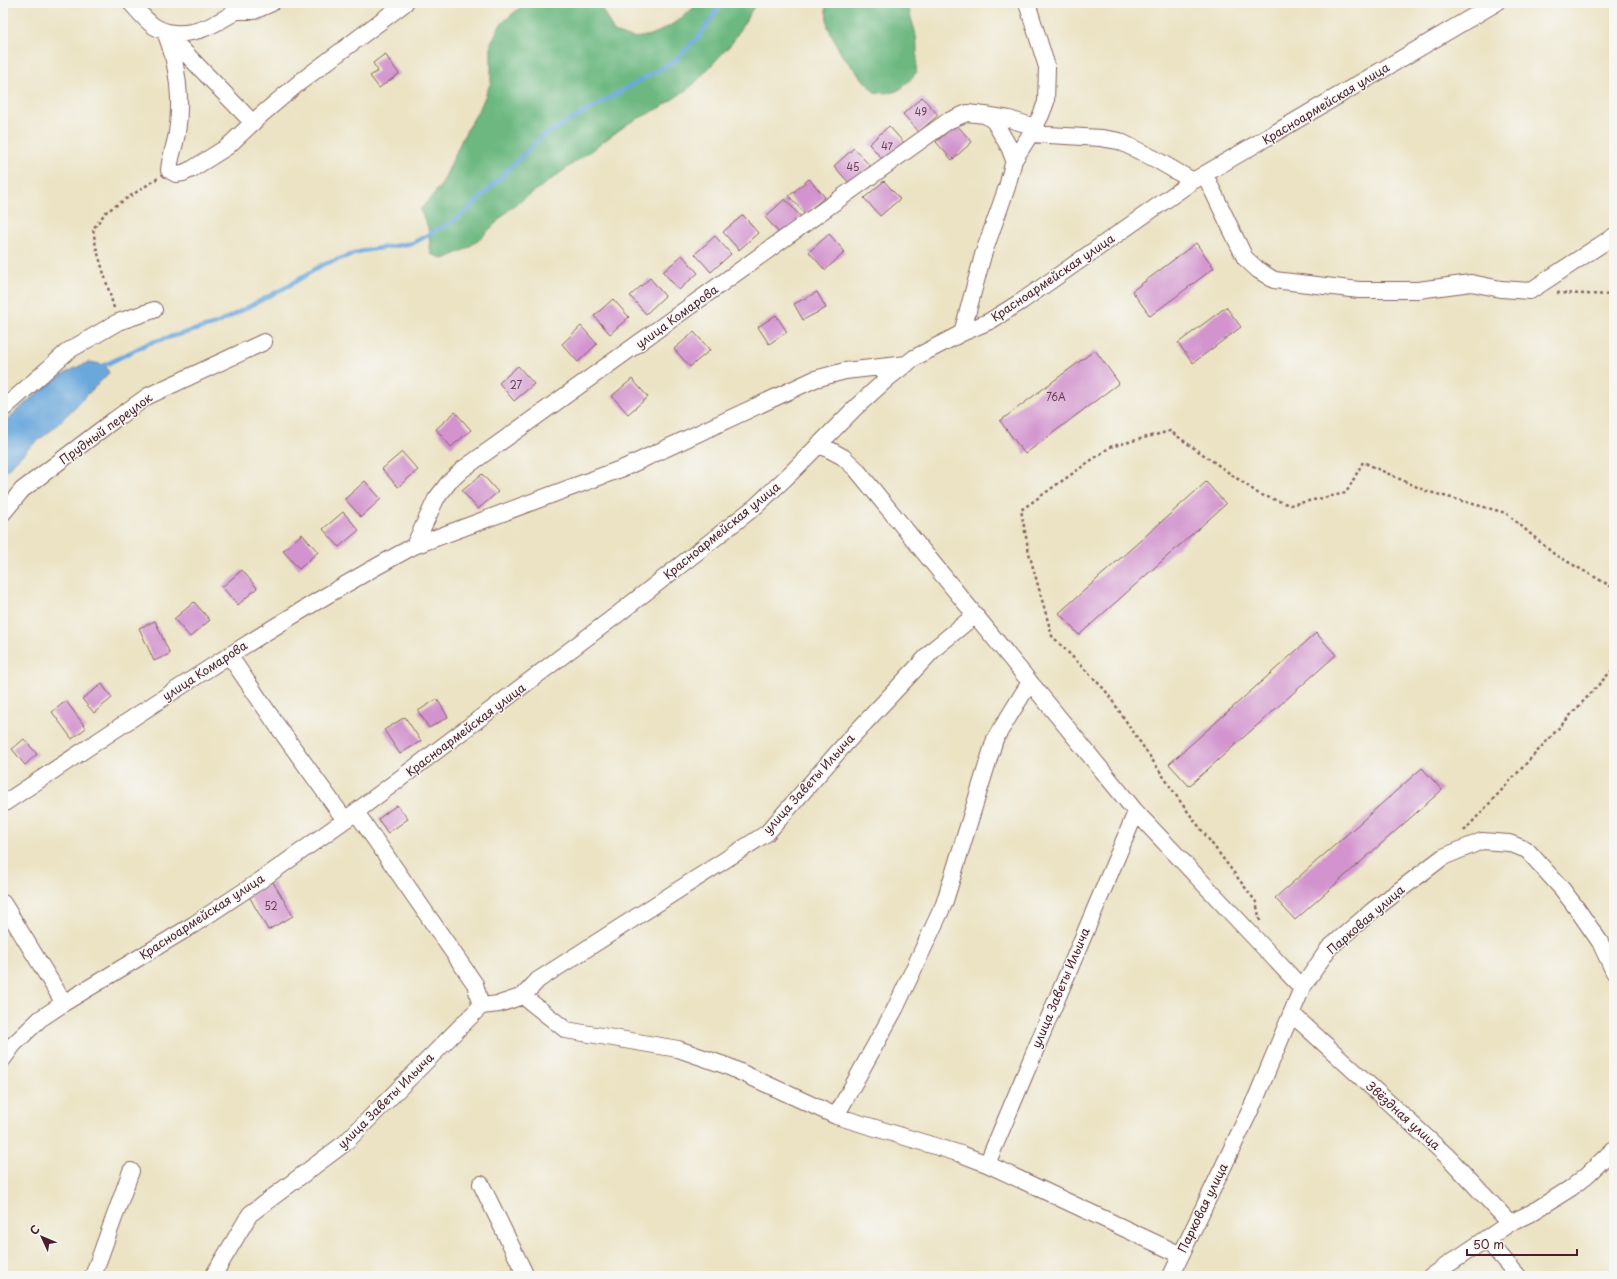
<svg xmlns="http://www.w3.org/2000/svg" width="1617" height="1279" viewBox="0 0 1617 1279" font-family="'Playpen Sans',sans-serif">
<rect width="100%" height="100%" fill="#f6f6f2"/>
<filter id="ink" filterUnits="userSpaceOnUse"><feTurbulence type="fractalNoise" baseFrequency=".025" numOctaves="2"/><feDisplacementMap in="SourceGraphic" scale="8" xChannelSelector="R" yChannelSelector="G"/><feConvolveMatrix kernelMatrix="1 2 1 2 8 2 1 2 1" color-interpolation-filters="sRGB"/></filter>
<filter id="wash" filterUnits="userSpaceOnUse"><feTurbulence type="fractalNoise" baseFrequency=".012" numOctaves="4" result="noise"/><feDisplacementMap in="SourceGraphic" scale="16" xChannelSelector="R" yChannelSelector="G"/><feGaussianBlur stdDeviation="0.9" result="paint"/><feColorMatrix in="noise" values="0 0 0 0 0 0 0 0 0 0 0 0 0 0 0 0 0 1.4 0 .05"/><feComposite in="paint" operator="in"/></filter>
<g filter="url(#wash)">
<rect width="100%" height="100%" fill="#ece3c4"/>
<path fill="#6cb880" stroke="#5b6c56" d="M528,3H599L614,32C619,33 624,36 629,37C653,41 683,19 698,3H756L732,43L693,85L660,108L629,123L542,186L512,207L479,240L464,250L444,259L431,254L428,227L420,210L442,184L463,137L481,106L491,82V43L500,25L517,10Z
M825,3H908C909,13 912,21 915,31C918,45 917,59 916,73C901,90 898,95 874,92L841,54L828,27Z"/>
<path fill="#6aa8dc" stroke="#5a6484" d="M90,362L105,365L109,373L54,428L31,446L3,474V423C29,400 57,373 90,362Z"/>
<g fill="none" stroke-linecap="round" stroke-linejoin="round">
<path stroke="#6aa8dc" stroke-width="4.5" d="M105,365L149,343L216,324L290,285L322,265L362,251L413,243L450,223L469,209L541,137L676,60L700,35L722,3"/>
</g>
<g id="blocks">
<path fill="#d293ce" d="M385,54L399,74L379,88L370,76L378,71L373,63Z
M922,97L938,115L919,132L903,114Z
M956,124L972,142L952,160L936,142Z
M889,126L905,144L885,162L869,144Z
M854,148L870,166L850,184L834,166Z
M809,179L825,197L805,214L789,196Z
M884,181L900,199L880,216L864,198Z
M785,199L801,217L781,235L765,217Z
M743,215L758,233L739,250L723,232Z
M829,234L845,252L825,270L809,252Z
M715,236L731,254L711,272L695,254Z
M1196,243L1214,268L1150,316L1132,291Z
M682,255L698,273L679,290L663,272Z
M650,278L665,296L646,314L630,296Z
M817,292L826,308L803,320L794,304Z
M613,299L629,317L610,334L594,316Z
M1226,307L1241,327L1193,363L1178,343Z
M776,315L787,332L769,344L758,327Z
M581,326L597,344L578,362L562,344Z
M694,332L710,350L690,367L674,349Z
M1095,350L1119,383L1025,454L1000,421Z
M518,366L534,384L514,401L499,383Z
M632,379L648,397L628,414L612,396Z
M455,412L471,430L451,447L436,429Z
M402,452L418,470L398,487L382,469Z
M482,474L498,492L478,509L462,491Z
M365,481L381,499L361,517L345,499Z
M1206,482L1226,504L1079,635L1059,613Z
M343,512L359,530L339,547L323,529Z
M302,534L318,552L299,569L283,551Z
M242,570L257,588L238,605L222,587Z
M194,602L210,620L190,637L174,619Z
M155,621L170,654L154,661L139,628Z
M1316,633L1336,655L1189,786L1169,764Z
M102,684L112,698L94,713L82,699Z
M437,699L448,717L429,728L418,711Z
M66,701L86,728L72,739L52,712Z
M405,717L421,741L400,754L384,730Z
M24,739L37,754L25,765L12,749Z
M1422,768L1442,790L1295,920L1275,898Z
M397,805L408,819L388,833L378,819Z
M273,882L293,916L268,930L249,896Z"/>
</g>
</g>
<g filter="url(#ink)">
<use href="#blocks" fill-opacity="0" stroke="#836461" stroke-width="1"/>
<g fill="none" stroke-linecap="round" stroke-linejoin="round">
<g stroke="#836461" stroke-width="18">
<path id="minor" d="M131,3C138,11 146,21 155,27C187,45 222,21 249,3
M238,11H254L272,3
M165,32C178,63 182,101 177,133C175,146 170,157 169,170L176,174L183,173L192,169L227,147L261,115L300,82L405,3
M169,36L253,123
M985,115L1009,119L1035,127
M1031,134L1101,138L1119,141L1155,159L1193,181
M1014,160L1035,127L1041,115L1046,102L1047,67L1027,3
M1205,175L1245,258L1258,270L1274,280L1359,290H1418L1471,283L1501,289L1530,291L1614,236
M3,409L68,351L118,322L154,310
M819,444L843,457L856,469L1136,812L1302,988
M3,513L22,490L114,420L148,396L264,342
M414,546L436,499L449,482L463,469L948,121L967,113L985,115L994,121L1009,147L1014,160L1007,187L983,255L962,333
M229,655L276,724L345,820
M3,804C138,715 271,623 414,546L626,467L815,379L845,371L907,364
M356,812L475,984L481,1006
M3,903L64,1003
M523,996L566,1030L678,1049L727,1066L836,1116L961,1154L987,1164L1181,1255
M1292,1014L1449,1158L1510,1223
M3,1059L13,1045L40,1019L64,1003L193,925L261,880L345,820L618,614L756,506L792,472L856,407L887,379L914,358L962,333L990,321L1022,301L1193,181L1496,3
M836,1116L895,1009L944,904L995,739L1030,682
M987,1164L1136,812
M481,1184L526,1276
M1486,1239L1518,1276
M93,1276L131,1171
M213,1276L250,1214L345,1143L481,1006L499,1004L523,996L538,980L767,833L845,744L935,648L975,615
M1171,1276L1256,1098L1302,988L1329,948L1372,911L1443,857L1482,841L1509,843L1527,850L1562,889L1575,906L1600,942L1614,972
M1431,1276L1510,1223L1531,1213L1571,1188L1587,1175L1614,1149"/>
</g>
<path stroke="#836461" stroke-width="2.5" stroke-dasharray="3 3" stroke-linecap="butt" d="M1557,293L1614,295
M114,308L96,247L93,229L106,212L158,178
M1464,831L1614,668
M1260,921L1256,902L1182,804L1105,690L1052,636L1029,553L1021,510L1110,447L1170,431L1259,494L1290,505L1346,493L1363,462L1426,491L1506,513L1554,554L1614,588"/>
<use href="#minor" stroke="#fff" stroke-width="16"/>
</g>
</g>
<g text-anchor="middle" stroke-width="3" stroke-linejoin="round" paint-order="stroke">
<g font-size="10" fill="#6c3c54">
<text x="921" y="116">49</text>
<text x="887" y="150">47</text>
<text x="853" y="171">45</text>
<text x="516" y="389">27</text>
<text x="1056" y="401">76А</text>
<text x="271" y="910">52</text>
</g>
<g font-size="12" fill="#4a1f2b" stroke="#f6f6f2">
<text transform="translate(1326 104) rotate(-31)" y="4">Красноармейская улица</text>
<text transform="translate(1053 278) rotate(-34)" y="4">Красноармейская улица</text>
<text transform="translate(677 317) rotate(-36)" y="4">улица Комарова</text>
<text transform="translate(106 429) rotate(-36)" y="4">Прудный переулок</text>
<text transform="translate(722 531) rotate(-39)" y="4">Красноармейская улица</text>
<text transform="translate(205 671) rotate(-33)" y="4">улица Комарова</text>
<text transform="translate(466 730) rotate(-37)" y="4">Красноармейская улица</text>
<text transform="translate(809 784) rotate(-48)" y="4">улица Заветы Ильича</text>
<text transform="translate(202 917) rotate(-33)" y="4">Красноармейская улица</text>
<text transform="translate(1366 920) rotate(-41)" y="4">Парковая улица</text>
<text transform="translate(1061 988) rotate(-67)" y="4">улица Заветы Ильича</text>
<text transform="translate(386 1101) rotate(-45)" y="4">улица Заветы Ильича</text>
<text transform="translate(1403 1116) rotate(42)" y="4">Звёздная улица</text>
<text transform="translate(1203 1208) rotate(-64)" y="4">Парковая улица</text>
</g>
</g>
<rect width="1617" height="1279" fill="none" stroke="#f6f6f2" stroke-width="16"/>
<g transform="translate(42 1237) rotate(314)" stroke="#f6f6f2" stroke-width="3" paint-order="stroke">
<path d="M0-3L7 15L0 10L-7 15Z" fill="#4a1f2b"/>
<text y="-6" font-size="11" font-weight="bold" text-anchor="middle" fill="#4a1f2b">С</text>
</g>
<path d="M1467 1249v6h110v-6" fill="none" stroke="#4a1f2b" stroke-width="2"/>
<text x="1473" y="1249" font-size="12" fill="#4a1f2b" stroke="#f6f6f2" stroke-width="3" paint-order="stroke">50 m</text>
</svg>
